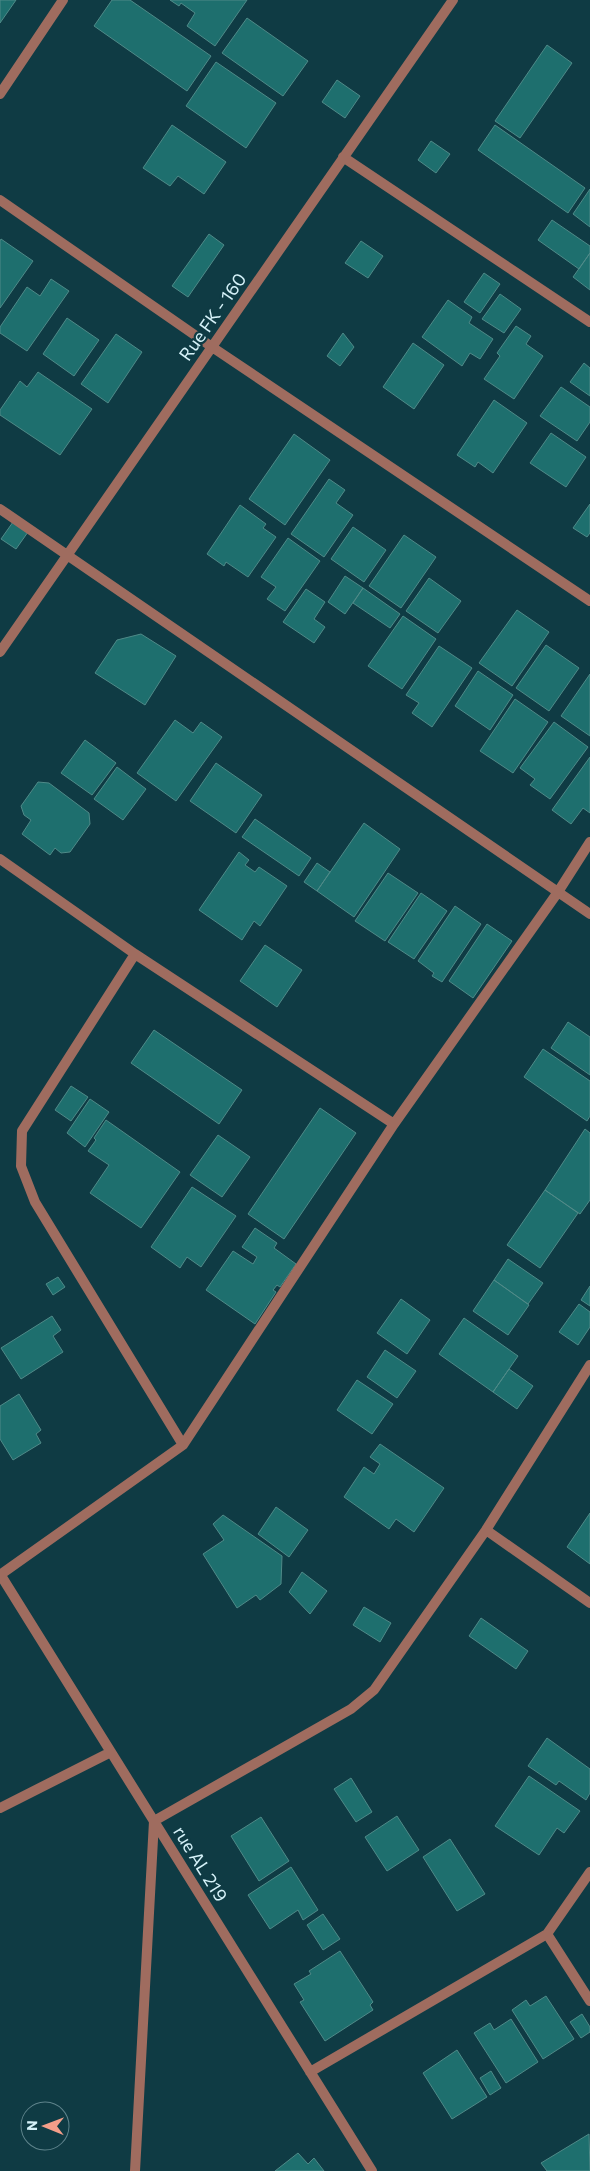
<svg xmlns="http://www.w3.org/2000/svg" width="590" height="2171" viewBox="0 0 590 2171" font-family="Commissioner,sans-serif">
<rect width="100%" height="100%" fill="#0f3b44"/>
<path fill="#1e6f6e" stroke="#4f8a88" d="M0,0H16L0,23Z
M112,0H130L211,56L187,91L94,26Z
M170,0H247L215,46L187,26L195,13L181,3L179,6Z
M247,18L308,61L283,96L222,53Z
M547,45L572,63L520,138L495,121Z
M216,62L276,103L246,148L186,106Z
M337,80L360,96L345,118L322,102Z
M172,125L226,162L204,194L178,176L170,186L143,168Z
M495,125L585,188L568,213L478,150Z
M431,141L450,154L436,173L418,160Z
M590,189V227L573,214Z
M552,220L590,246V253L579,269L538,240Z
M209,234L224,245L188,297L172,286Z
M1,239L33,261L0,308V241Z
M361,241L383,256L368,278L345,263Z
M590,253V290L573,277Z
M484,273L500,284L480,313L464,302Z
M51,279L69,291L27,351L0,333V327L27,287L40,296Z
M500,294L521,309L504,333L482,319Z
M448,300L472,317L469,323L493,339L480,359L470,353L462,366L422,337Z
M67,318L99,340L74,376L43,354Z
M516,326L531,336L526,344L543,356L514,399L484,379L500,356L497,353Z
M343,333L354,347L340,366L327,356Z
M116,334L142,352L108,403L81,384Z
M413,343L444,365L414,409L383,387Z
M584,363L590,368V396L570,382Z
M38,372L92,409L60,455L0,415V410L20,381L27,387Z
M561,387L590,407V422L577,441L540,416Z
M494,400L527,423L493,473L478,462L475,467L457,455Z
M551,433L586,457L566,487L530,463Z
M294,434L330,460L285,525L249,499Z
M329,479L345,490L336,503L353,515L324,557L291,534Z
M590,504V533L587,537L573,528Z
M240,505L266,524L263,528L276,537L248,577L226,562L224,566L207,554Z
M13,522L28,532L16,549L1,539Z
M353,527L386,550L364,582L331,559Z
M404,535L436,557L401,608L369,586Z
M288,538L320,561L285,611L267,599L276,587L261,577Z
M345,576L363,588L345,614L328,602Z
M429,578L461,601L438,633L406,611Z
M363,588L400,614L390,628L353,603Z
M306,589L325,602L314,619L325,627L314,643L283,622Z
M517,610L549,632L512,686L479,663Z
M403,616L436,639L402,689L368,666Z
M141,634L176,656L145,705L95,673L117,640Z
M546,645L579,668L549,711L516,688Z
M439,646L472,668L432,727L412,713L419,703L406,695Z
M478,671L513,695L490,730L455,706Z
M590,674V736L561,716Z
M515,699L548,722L513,773L480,751Z
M175,720L193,733L201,722L222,737L176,801L137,773Z
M554,722L588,747L550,799L530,785L535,779L520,768Z
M85,740L116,763L92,795L61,773Z
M590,757V813L583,808L571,824L552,810Z
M216,763L262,795L236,833L190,801Z
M117,767L146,789L123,820L94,799Z
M38,782L49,783L89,813L90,824L70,852L61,853L55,848L50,855L22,834L31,820L24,815L21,806Z
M255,819L311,858L299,876L242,837Z
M364,823L400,849L354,917L317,891Z
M239,852L249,860L245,865L255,872L259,867L287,886L260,926L254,921L242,940L199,910Z
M317,863L330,872L317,891L304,882Z
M388,873L418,893L385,941L355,921Z
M421,893L447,911L414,959L388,942Z
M455,906L481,924L442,982L432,976L434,973L418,961Z
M487,924L512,941L473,998L449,981Z
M265,945L302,970L277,1007L240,981Z
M568,1022L590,1037V1075L551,1048Z
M154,1030L242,1090L219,1124L131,1063Z
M543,1049L590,1081V1116L587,1121L524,1077Z
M71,1086L88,1097L71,1121L55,1110Z
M90,1099L109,1112L85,1147L67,1133Z
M320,1108L356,1133L284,1239L248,1214Z
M106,1120L180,1172L141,1228L90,1193L109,1165L88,1151L96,1140L94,1138Z
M585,1129L590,1133V1200L580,1214L545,1190Z
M218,1135L250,1157L222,1197L190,1175Z
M192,1187L236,1216L201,1267L187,1257L180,1268L151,1247Z
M545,1190L578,1213L540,1268L507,1245Z
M255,1228L277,1243L274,1248L296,1264L280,1287L277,1285L273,1290L276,1292L255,1324L206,1290L233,1251L253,1264L257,1257L242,1247Z
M508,1259L543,1283L528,1304L494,1280Z
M58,1277L65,1287L53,1295L46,1284Z
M494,1280L529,1305L508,1335L473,1311Z
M590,1286V1306L581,1300Z
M401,1299L430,1320L407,1354L377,1333Z
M579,1304L590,1312V1327L578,1345L559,1332Z
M52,1316L61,1330L53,1336L63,1352L21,1379L1,1348Z
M464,1318L518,1356L493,1392L439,1354Z
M385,1350L416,1371L397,1398L367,1377Z
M509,1369L533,1386L517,1409L493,1392Z
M357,1380L393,1404L372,1434L337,1410Z
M19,1394L41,1430L36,1434L41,1443L13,1460L0,1439V1406Z
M380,1444L444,1488L414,1532L396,1519L389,1529L344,1497L364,1467L374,1474L380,1464L370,1457Z
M276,1507L308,1530L289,1557L258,1534Z
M590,1513V1564L567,1547Z
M223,1515L282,1556L281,1584L260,1600L256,1595L237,1608L203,1554L224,1540L213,1524Z
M302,1572L327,1591L310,1614L289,1592Z
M364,1607L391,1623L380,1642L353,1625Z
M481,1618L528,1651L516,1669L469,1636Z
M547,1738L590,1769V1793L586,1800L559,1781L556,1785L528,1766Z
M529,1776L580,1811L564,1833L557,1828L539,1855L495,1826Z
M351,1778L372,1812L356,1822L334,1789Z
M397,1816L419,1850L387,1871L365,1837Z
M261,1817L289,1861L259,1881L231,1836Z
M450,1839L485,1894L457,1911L423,1857Z
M291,1867L318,1910L303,1920L298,1910L270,1929L248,1895Z
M323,1914L340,1939L323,1950L307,1925Z
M340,1951L373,2002L370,2005L373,2010L325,2041L300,2002L304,2000L294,1984L311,1974L309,1971Z
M546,1996L574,2039L543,2059L512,2010L526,2000L530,2006Z
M582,2014L590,2027V2032L581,2038L570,2022Z
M511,2019L538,2062L506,2083L474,2033L490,2023L494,2030Z
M457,2050L487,2097L452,2119L423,2073Z
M491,2071L501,2088L490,2095L480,2078Z
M589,2134L590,2171H547L541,2163Z
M298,2153L308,2164L314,2158L324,2171H275Z"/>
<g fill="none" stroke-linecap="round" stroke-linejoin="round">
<path stroke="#9f6c5f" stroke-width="10" d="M0,94L63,0
M343,157L590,322
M0,200L212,347L590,601
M0,509L590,914
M0,652L453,0
M0,859L135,954L394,1124
M135,954L22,1131L21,1166L35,1202L183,1445
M486,1530L590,1603
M0,1574L372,2171
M0,1575L183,1445L394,1124L558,892L590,842
M0,1808L111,1752
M547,1934L590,2001
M310,2072L547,1934L590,1872
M135,2171L154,1821L351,1709L374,1690L486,1530L590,1365"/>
</g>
<g text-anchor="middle" stroke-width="4.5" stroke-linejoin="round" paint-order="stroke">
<g font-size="18" fill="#d6f2f9" stroke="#0f3b44">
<text transform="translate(213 317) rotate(-55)" y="6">Rue FK - 160</text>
<text transform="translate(200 1864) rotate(58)" y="6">rue AL 219</text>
</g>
</g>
<g transform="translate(45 2126) rotate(271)"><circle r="24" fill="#0f3b44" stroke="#5f848c"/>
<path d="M0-4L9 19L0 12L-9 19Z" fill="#f49e89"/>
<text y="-8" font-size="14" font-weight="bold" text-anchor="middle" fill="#d6f2f9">N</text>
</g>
</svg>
